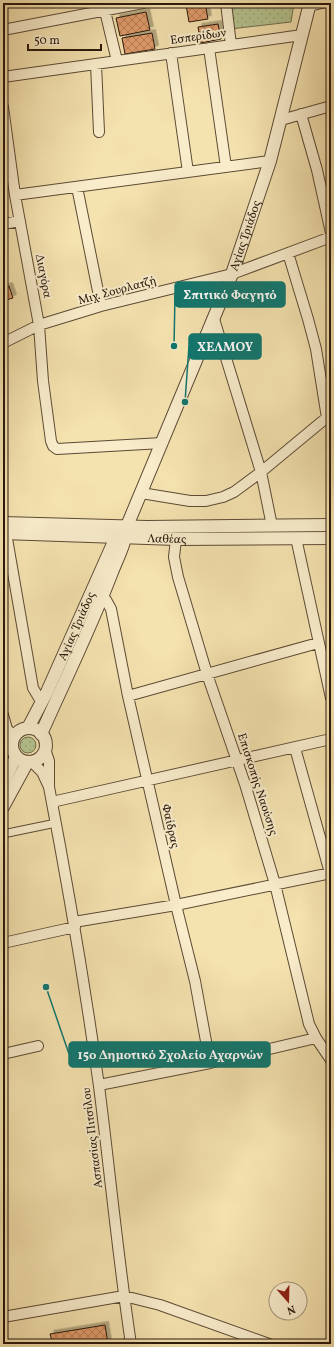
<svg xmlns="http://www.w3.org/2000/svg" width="334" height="1347" viewBox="0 0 334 1347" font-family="Vollkorn,serif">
<defs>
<pattern id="green-dots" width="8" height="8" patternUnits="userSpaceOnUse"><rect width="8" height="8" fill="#b5c490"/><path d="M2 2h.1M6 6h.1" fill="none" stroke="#9ca87b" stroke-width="1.8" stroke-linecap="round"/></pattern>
<pattern id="building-cross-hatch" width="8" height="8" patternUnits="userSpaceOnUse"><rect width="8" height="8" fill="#df9a6b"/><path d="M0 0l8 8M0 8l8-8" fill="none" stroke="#b57d56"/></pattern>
<filter id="shadow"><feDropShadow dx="3.5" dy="-3.5" stdDeviation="0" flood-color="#0004"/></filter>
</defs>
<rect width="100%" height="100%" fill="#f4e2af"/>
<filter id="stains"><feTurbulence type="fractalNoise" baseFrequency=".005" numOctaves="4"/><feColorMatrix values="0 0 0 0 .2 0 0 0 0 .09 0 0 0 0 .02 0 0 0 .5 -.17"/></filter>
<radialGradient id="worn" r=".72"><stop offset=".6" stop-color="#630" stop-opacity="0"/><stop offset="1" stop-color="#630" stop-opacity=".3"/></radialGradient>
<path fill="url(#green-dots)" stroke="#6f6e4e" d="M226,3H294L291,22L230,29Z
M20 745a8 8 0 1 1 16 0a8 8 0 1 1-16 0Z"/>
<path fill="url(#building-cross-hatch)" stroke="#29180c" filter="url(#shadow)" d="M199,3H205L208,19L189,22L186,5Z
M230,3H243V4L230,6Z
M146,12L150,30L120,36L116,18Z
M218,24L221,39L201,43L198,27Z
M152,33L155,49L125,54L122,38Z
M9,286L13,298L3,301V288Z
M105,1325L108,1344H53L50,1334Z"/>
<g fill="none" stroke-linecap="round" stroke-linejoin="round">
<g stroke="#5c4a35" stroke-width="9">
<path id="pedestrian" d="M3,834L56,823"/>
</g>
<g stroke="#5c4a35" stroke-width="12">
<path id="minor" d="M226,3L231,45
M309,6L322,3
M105,11L117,61
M3,30L143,3
M209,48L226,167
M171,53L188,172
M96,64L99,132
M3,77L302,35
M3,107L15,195L39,325L43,381L51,441L53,446L57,449L162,443
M301,114L317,170L331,233
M281,120L331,106
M77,187L101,306
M15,195L270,161
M3,224L20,221
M288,253L308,319L316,349L327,418
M214,319L261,472L272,526
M3,343L39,325L101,306L232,274L331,237
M141,493L190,501H206L223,497L234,492L261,472L331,414
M5,527L33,688L39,698L42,701
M296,538L331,698
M176,539L174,557L178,577L207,674L245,784L275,884L309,1024L316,1038L331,1060
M102,597L106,600L111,609L128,696L176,905L195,981L210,1063
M128,696L318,643
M3,715L7,729L14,736
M295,748L330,873
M45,749L49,761V785
M32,762L42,772L49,787C68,886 85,986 99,1086C110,1172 118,1258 131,1344
M52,802L331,739
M74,922L176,905L331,873
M3,943L75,927
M3,1054L38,1046
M99,1085L210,1063L316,1038
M3,1317L124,1296L160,1305L269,1344"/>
</g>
<g stroke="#5c4a35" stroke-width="14">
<g id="tertiary">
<path d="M3,523L147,527L331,525"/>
<path id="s1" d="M3,533L176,539L331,538"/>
<circle cx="29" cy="745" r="17"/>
<path id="s2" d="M28,728L47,692L116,537L121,532"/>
<path id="s3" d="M41,734C65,680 91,627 112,572C118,557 126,542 127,526L232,274L270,161L310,3"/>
<path d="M3,783L16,757"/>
<path d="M3,807L27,763"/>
</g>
</g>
<use href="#pedestrian" stroke="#f8eccb" stroke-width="7"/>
<use href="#minor" stroke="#f8eccb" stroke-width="10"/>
<use href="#tertiary" stroke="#f8eccb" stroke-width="12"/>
</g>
<g text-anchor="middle" stroke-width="4" stroke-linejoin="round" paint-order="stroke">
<g font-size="12" fill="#29180c" stroke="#f8eccb">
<text transform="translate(198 36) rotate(-8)" y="4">Εσπερίδων</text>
<text dy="4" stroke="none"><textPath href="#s3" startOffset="539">Αγίας Τριάδος</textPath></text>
<text transform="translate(44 276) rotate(79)" y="4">Διαγόρα</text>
<text transform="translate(117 290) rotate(-15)" y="4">Μιχ. Σουρλατζή</text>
<text dy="4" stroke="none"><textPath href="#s1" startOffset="164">Λαθέας</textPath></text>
<text dy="4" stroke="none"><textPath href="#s2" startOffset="113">Αγίας Τριάδος</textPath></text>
<text transform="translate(258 784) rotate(72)" y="4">Επισκοπής Ναούσης</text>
<text transform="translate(171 826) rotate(77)" y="4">Φαίδρας</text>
<text transform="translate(92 1138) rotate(-97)" y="4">Ασπασίας Πιτσίλου</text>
</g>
</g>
<path fill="none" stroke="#0f766e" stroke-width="1.5" d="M174 346L175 295M185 402L189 346M46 987L69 1054"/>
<g fill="#0f766e" stroke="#f8eccb" stroke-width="1.5">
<circle cx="174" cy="346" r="4"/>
<circle cx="185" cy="402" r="4"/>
<circle cx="46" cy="987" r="4"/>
</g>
<g fill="#0f766e" stroke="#0f766e" stroke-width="1.5">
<rect x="175" y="282" width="110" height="25" rx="4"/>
<rect x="189" y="334" width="72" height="25" rx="4"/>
<rect x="69" y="1042" width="201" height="25" rx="4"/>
</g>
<g font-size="13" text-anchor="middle" font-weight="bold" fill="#fff">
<text x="230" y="299">Σπιτικό Φαγητό</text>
<text x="225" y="351">ΧΕΛΜΟΥ</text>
<text x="170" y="1059">15ο Δημοτικό Σχολείο Αχαρνών</text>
</g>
<rect width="334" height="1347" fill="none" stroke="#f4e2af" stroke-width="16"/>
<rect x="4" y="4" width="326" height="1339" fill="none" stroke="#29180c" stroke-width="2"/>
<rect x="8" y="8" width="318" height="1331" fill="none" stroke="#29180c"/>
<g transform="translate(288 1301) rotate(160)"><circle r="19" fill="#f8eccb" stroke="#a5977f"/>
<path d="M0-3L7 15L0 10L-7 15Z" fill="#8f2418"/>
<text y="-6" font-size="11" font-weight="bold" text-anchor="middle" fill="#29180c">N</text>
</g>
<path d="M28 44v6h73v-6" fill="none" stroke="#29180c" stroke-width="2"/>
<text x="34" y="44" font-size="12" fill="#29180c" stroke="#f8eccb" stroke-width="3" paint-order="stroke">50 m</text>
<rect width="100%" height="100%" filter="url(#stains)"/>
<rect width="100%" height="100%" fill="url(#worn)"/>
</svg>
